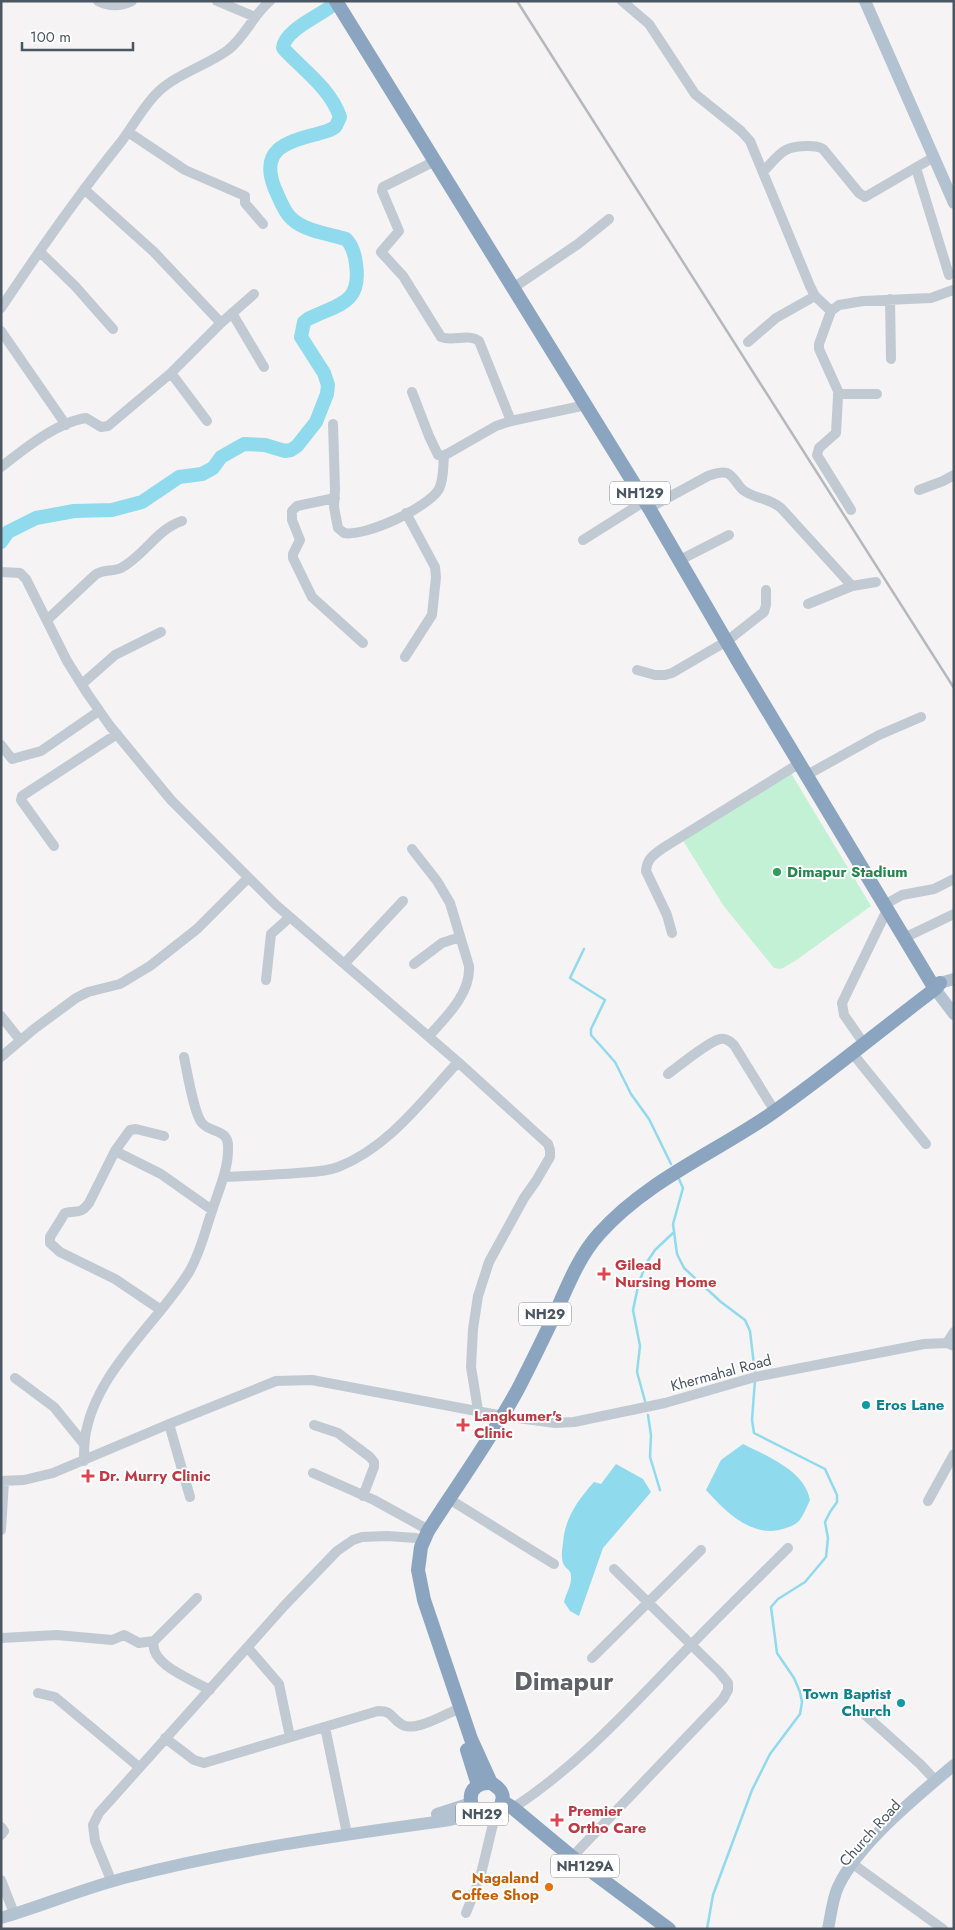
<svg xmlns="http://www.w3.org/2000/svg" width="955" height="1930" viewBox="0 0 955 1930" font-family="Jost,sans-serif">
<rect width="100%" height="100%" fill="#f5f3f3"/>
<path fill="#c3f1d5" d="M789,770L871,906L795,961L781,969L774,968L723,905L682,839Z"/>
<path fill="#90daee" d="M743,1444C767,1456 805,1471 810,1500C807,1506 804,1515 799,1521C796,1524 790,1527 786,1528C753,1540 726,1512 706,1490L721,1460Z
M616,1464L643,1479L651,1492L603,1548L579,1616L570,1611L564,1602C566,1593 572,1585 571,1576C571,1569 565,1569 563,1563C561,1557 562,1549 563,1543C565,1518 577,1501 594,1482L601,1484Z"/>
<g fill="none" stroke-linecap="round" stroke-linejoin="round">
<path stroke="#90daee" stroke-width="2.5" d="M584,949L570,978L605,1000L591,1029V1035L615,1062L631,1094L649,1119L671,1164
M679,1179L683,1188L673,1224L677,1254L684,1268L721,1302L745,1320L750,1331L755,1374
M645,1401L637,1372L640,1346L633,1310L639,1282L647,1262L655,1250L673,1233
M648,1415L651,1435L650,1457L660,1490
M707,1929L713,1895L752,1790L770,1754L800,1714L802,1702L800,1692L794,1678L777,1653L771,1607L778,1599L805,1582L826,1557L828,1538L825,1522L830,1512L837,1502V1495L825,1469L754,1433L752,1420L755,1380"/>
<path stroke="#90daee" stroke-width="14" d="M1,542L8,532L36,518L74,511L112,510L142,502L179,477L202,474L213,468L221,457L244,444L265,445L285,451L291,450L297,446L316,422L327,394L328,385L324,373L301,337L304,322L308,319C337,304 362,305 356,264C355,255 353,246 346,239C329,234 305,231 292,219C283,211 280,199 275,189C259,150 285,142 317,134C323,132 330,131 335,127C337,125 338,121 340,117C330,88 303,70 283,48C284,31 317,17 330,7"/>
<path stroke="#c1cad2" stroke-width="10" d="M98,1C110,7 120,7 132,1
M217,1L255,17
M622,1L649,24L695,94L741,131L750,141L810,286L815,296L831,311
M128,132L185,170L245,196V203L263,224
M435,161L383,187L382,191L399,231L381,252L403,276L441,337C453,342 468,333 479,341L511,421
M916,168L949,275
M763,172C780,154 782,146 808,146C814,146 818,146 823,149L859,193L865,197L934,157
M84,189L154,252L221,323
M40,252L75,286L113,329
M513,288L578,244L609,219
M890,299L891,359
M1,308C39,251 78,195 121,142C133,126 143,107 157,93C176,74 206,66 228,50C245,37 253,15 270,1
M232,313L264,367
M1,331L66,425
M748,342L776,318L815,296
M171,373L207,421
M412,392L429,436L438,455L441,456L447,454L496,426L511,421L586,405
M838,394H877
M333,424L335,489L334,507L338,528L344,533C365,537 428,508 439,489C444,479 443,466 444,455
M1,467C24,449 57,422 86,418L101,427L108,426L171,373L221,323L254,294
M919,490L943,481L954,475
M335,498L297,506L292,511V520L300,540L293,554V558L312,597L363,643
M649,508L708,476C714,474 720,471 727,473C734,476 737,485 743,490C754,499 768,497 781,508L852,586
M851,510L817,455L819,448L836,433L838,397V391L819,349V344L831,311L839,305L863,301L931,298L953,290
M583,540L645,501
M680,560L729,535
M1,572L20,573L26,579L67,661L87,693L110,726L171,800L276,905L458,1062L548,1144L550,1150V1157L536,1181L524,1198L489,1262L478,1296L473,1329L471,1367L478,1410
M808,604L852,586L876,582
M47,620L95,575C103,569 112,572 121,568C144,556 157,529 182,521
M405,657L432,615L436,577L435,567L406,513
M637,670L655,675H665L672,673L727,641L764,612L766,605V590
M82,684L115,655L161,632
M1,745L12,759L41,751L99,711
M807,775L879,735L921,717
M54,846L21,800L22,796L117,734
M412,849L437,881L450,903L469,966C471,993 446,1017 429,1036
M884,905L902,895L934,889L954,879
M672,933L667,915L646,871C647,859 653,855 663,848L800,763
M904,938L954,914
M345,963L403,901
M414,964L442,943L460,937
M266,980L271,934L290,917
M1,1016L20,1040
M860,1038L844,1015L842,1003L887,910
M853,1054L926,1144
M1,1057L34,1029L76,998L88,992L120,984L150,966L197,929L248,878
M668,1074C679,1066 709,1041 720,1039C726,1038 730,1041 734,1045L771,1105
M115,1151L161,1174L212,1210
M224,1177C248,1176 272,1175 297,1173C310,1172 325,1172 338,1167C388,1148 423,1100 458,1062
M161,1310L115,1279L60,1252L50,1243V1237L65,1213C77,1210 80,1215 89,1203L115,1151L130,1130L136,1129L164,1136
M947,1343L954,1332
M15,1378L54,1407L84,1444
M169,1424L190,1497
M314,1425L338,1433L370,1457L374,1462V1467L363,1496
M84,1461C84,1454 84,1446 85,1438C94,1373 156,1325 189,1272C201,1252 205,1230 213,1208C219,1189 229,1168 228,1146C228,1129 210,1133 202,1123C194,1114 187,1071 184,1057
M313,1473L374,1500L423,1527
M1,1481L24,1480L53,1473L169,1424L276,1381L312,1380L503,1416L555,1423L574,1422L665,1403L755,1377L924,1344L947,1343L954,1346
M449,1499L554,1564
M928,1501L954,1454
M1,1530L4,1481
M197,1598L154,1641C148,1664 193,1680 210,1690
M1,1638L57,1635L112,1640L124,1635L139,1643L154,1641
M248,1648L279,1684L290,1737
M592,1658L701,1550
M38,1693L55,1697L139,1767
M862,1712L920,1764L935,1780
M325,1727L346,1829
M165,1738L194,1760L204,1763L378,1711C393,1711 390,1717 401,1724C413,1733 441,1716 454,1711
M513,1808C581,1764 635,1702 692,1644C723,1612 756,1580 788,1548
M1,1827L4,1831L1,1835
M572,1857L723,1699L728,1690V1683L719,1672L614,1569
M857,1867L943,1929
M109,1875L95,1841L93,1825L99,1813L285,1605L337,1551L353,1540L362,1537L387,1536L416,1538
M1,1880L12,1908
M466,1913L480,1878L493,1824V1814"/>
<path stroke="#b3c2d1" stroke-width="12" d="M865,1L954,203
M940,983L954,979
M935,989L954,1014
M437,1814L471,1803
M1,1918C42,1906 82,1889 124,1878C231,1850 341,1835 450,1820L479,1813
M828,1929C831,1916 832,1900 838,1887C858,1844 917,1796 954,1765"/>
<path stroke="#8ba5c1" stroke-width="14" d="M336,1L649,508L739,663L935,989
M467,1750L478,1785
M491,1783C480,1782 469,1788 471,1801C475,1833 525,1801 491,1783L471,1739L424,1600L418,1570L421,1547L428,1531C458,1484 491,1439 518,1389C531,1364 543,1339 555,1314C567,1287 579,1256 599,1234C645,1182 712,1154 768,1116C826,1076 879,1031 935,989L940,983
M502,1801L513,1808L572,1857L669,1929"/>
<path stroke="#b5b8bd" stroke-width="2.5" d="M517,1L954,688"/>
</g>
<circle fill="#2e9e5b" stroke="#fff" stroke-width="2" cx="777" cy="872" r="5"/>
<g fill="#e0444e" stroke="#fff" stroke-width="2">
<path d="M601.5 1266.5h5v5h5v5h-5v5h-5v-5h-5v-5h5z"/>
<path d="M460.5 1417.5h5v5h5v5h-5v5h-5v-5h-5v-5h5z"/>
<path d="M85.5 1468.5h5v5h5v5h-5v5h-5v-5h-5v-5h5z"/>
<path d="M554.5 1812.5h5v5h5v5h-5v5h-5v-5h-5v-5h5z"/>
</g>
<g fill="#0f9aa8" stroke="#fff" stroke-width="2">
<circle cx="866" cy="1405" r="5"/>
<circle cx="901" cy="1703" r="5"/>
</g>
<circle fill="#e8710a" stroke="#fff" stroke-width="2" cx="549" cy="1887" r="5"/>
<g text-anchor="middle" stroke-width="4" stroke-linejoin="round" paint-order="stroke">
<g fill="#fff" stroke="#808990" stroke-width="1">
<rect x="610" y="481.5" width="60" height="23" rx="4"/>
<rect x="519" y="1302.5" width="52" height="23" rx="4"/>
<rect x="456" y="1802.5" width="52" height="23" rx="4"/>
<rect x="551" y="1854.5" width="68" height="23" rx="4"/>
</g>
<g font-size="14" font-weight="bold" fill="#4a5661">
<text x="640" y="498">NH129</text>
<text x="545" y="1319">NH29</text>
<text x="482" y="1819">NH29</text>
<text x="585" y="1871">NH129A</text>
</g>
<g font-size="15" font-weight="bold" fill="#27864d" stroke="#fff" text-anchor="start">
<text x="787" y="877">Dimapur Stadium</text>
</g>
<g font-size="15" font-weight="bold" fill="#be3a42" stroke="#fff" text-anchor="start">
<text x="615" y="1270">Gilead<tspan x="615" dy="17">Nursing Home</tspan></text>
<text x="474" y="1421">Langkumer's<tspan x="474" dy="17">Clinic</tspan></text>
<text x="99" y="1481">Dr. Murry Clinic</text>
<text x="568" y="1816">Premier<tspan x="568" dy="17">Ortho Care</tspan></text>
</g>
<g font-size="15" fill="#4a5661" stroke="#fff">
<text transform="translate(721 1373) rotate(-15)" y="5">Khermahal Road</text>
<text transform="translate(870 1833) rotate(-48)" y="5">Church Road</text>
</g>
<g font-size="15" font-weight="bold" fill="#0d838f" stroke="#fff" text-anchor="start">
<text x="876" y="1410">Eros Lane</text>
<text x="891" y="1699" text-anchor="end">Town Baptist<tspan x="891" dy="17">Church</tspan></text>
</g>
<g font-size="15" font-weight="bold" fill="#c56008" stroke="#fff" text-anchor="end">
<text x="539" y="1883">Nagaland<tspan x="539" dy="17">Coffee Shop</tspan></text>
</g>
<g font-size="25" font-weight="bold" fill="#5f6368" stroke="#fff">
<text x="564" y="1690">Dimapur</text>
</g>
</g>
<rect width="955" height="1930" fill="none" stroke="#4a5661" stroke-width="5"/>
<path d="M22 42v8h111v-8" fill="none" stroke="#4a5661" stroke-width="2.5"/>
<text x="30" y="42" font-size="15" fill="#4a5661" stroke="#ffffff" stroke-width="4" paint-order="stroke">100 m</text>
</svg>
